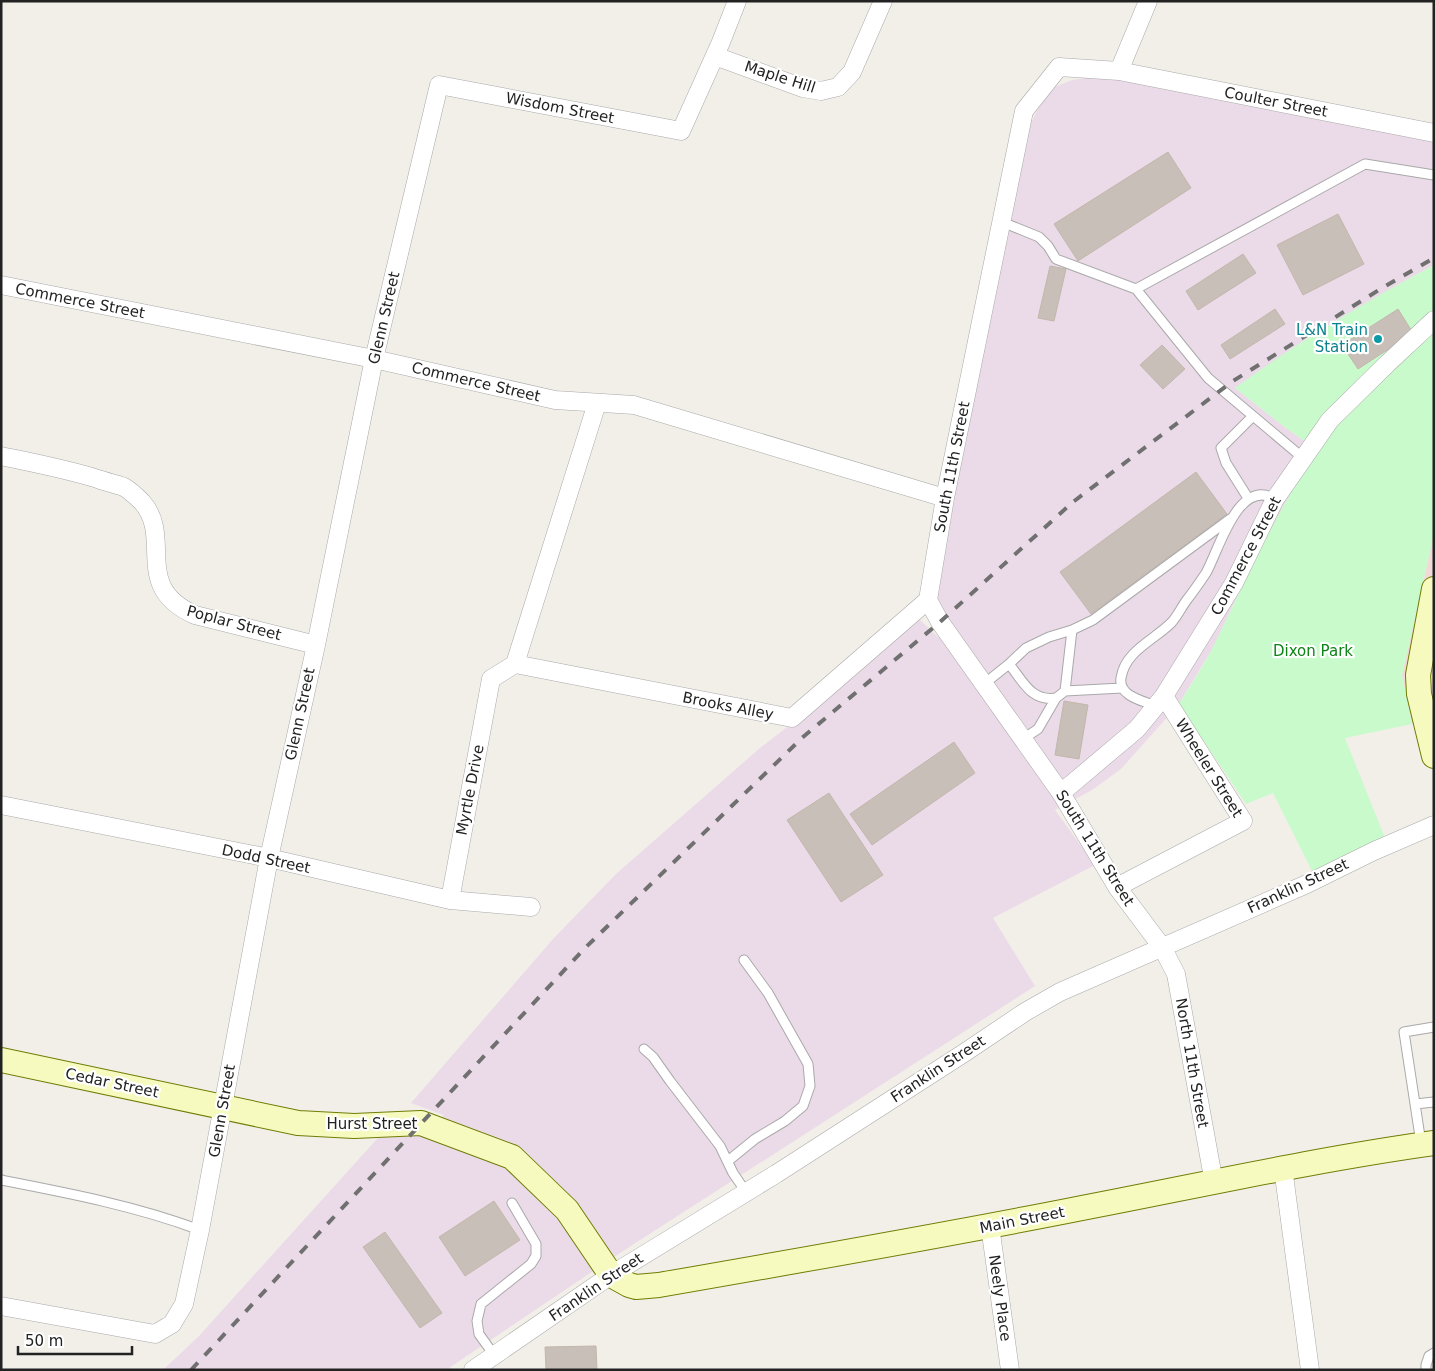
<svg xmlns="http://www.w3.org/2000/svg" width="1435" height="1371" viewBox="0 0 1435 1371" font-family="'DejaVu Sans',sans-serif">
<rect width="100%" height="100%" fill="#f2efe9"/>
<path fill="#f2dad9" d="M1434,534V719L1412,724L1402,675Z"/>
<path fill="#ebdbe8" d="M1098,76H1121L1434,141V265L1399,284L1311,336L1235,388L1286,428L1319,451L1284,506L1243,584L1214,646L1179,704L1121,769L1092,790L1055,810L1095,865L993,918L1035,986L620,1253L449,1368L450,1370H163L199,1336L385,1130L425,1132L444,1115L411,1103L553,939L616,874L760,748L818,703L918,618L938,637L950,626L935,599L934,584L1027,131L1044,97L1057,86L1072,80Z"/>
<path fill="#c8facc" d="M1434,265V534L1402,675L1412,724L1345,738L1385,838L1312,871L1273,793L1246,804L1179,704C1191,685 1204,665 1214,645C1247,580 1275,510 1319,451L1286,428L1235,388C1298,342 1365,302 1434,265Z"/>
<path fill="#c7bfb8" stroke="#c4b6ab" d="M1168,152L1191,188L1078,261L1054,224Z
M1338,214L1364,264L1303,295L1277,245Z
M1243,254L1256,273L1198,310L1186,291Z
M1050,266L1066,269L1054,321L1038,318Z
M1275,309L1285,324L1230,359L1221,345Z
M1398,309L1413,333L1358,369L1342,345Z
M1162,345L1185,369L1163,389L1140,365Z
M1196,472L1227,514L1091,614L1060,572Z
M1064,701L1088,705L1079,759L1055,755Z
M954,742L975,773L872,845L850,814Z
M829,793L883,875L841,902L787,820Z
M494,1201L520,1240L465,1276L439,1237Z
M385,1232L442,1313L420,1328L363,1247Z
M596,1346L597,1370H546L545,1347Z"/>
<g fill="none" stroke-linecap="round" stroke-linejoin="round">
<g stroke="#a9a9a9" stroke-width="11">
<path id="lane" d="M1002,222L1039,237L1048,246L1056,259L1136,289L1365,164L1434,175
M1136,289L1208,378L1303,458
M1248,498L1226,463L1221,448L1253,416
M1009,664L1026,648L1049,637L1072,630L1093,620L1230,519
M984,684L1009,664C1023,681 1031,702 1056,698
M1065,691L1072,630
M1156,706C1143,701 1118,696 1121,678C1125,651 1154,640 1171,623C1177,617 1181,608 1186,601C1193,592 1200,582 1206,573C1219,550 1238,477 1275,499
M1023,739L1038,729L1056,698L1065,691L1122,688
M644,1049L653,1057L670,1081L720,1146L733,1173L746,1192
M1415,1104L1434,1102
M1421,1143L1404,1032L1434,1027
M728,1161L755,1139L785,1121L803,1106L810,1086L808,1064L768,993L744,960
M1,1180C68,1193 136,1206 200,1230
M494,1355L479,1334L477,1321L481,1304L531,1264L536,1256V1244L512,1203
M1426,1370V1365L1429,1356L1434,1353"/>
</g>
<g stroke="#a9a9a9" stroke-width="19">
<path id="street" d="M715,56L803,88L821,91L838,87L852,72L883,1
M1119,71L1148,1
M1,285L374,359L555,400L634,405L945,498
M1,456C34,463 66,469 98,479C106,482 116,484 124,487C129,490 137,497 142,502C174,538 131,587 195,615L316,645
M515,664L597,403
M1061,793L1137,729L1164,696L1234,583L1275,499L1330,420L1388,363L1434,320
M1,805L269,858L450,900L531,907
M1117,887L1243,821L1164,696
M450,900L491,679L515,664L792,718L928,600
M1283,1168L1310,1370
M1214,1183L1176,974L1162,947L1117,887L1061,793L940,622L928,600L945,498L1024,111L1059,67L1119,71L1434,133
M990,1226L1010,1370
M1,1306L155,1334L172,1324L184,1304L200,1230L269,858L316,645L374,359L439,85L681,131L721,42L737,1
M473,1370L611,1275L776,1174L964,1053L1025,1012L1060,992L1307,884L1374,851L1434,825"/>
</g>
<g stroke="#707d05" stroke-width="26">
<path id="secondary" d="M1434,589L1418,675L1419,694L1434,756
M1,1060L298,1123L354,1126L421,1123L512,1157L567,1210L611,1275L629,1285L636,1287L659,1285C797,1261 935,1237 1072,1210C1193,1187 1312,1160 1434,1143"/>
</g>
<use href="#lane" stroke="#fff" stroke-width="9"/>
<use href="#street" stroke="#fff" stroke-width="18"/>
<use href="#secondary" stroke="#f7fabf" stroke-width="24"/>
<path stroke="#707070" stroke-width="4" stroke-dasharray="10 10" stroke-linecap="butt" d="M191,1370L585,948L803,737L940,622L1073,502L1233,381L1382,288L1434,258"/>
</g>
<circle fill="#0f9aa8" stroke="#fff" stroke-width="2" cx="1378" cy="339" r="5"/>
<g text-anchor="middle" stroke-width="4.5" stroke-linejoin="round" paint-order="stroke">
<g font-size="15" fill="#222" stroke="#fff">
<text transform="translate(780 77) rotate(18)" y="5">Maple Hill</text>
<text transform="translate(1276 102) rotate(11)" y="5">Coulter Street</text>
<text transform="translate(560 108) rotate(11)" y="5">Wisdom Street</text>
<text transform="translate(80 301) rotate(11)" y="5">Commerce Street</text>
<text transform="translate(384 318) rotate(-77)" y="5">Glenn Street</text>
<text transform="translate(476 382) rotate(13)" y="5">Commerce Street</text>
<text transform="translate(952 467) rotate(-79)" y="5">South 11th Street</text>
<text transform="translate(1246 556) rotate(-62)" y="5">Commerce Street</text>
<text transform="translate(234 623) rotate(15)" y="5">Poplar Street</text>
<text transform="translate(728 706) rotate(11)" y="5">Brooks Alley</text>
<text transform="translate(300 714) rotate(-78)" y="5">Glenn Street</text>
<text transform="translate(1209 768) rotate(58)" y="5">Wheeler Street</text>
<text transform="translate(470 790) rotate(-79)" y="5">Myrtle Drive</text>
<text transform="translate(1095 848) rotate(58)" y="5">South 11th Street</text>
<text transform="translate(266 859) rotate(12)" y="5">Dodd Street</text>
<text transform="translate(1298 886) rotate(-25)" y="5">Franklin Street</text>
<text transform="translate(1192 1063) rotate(80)" y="5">North 11th Street</text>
<text transform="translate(938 1069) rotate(-33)" y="5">Franklin Street</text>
<text transform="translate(112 1083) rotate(12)" y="5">Cedar Street</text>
<text transform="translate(222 1111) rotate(-80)" y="5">Glenn Street</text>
<text x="372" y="1129">Hurst Street</text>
<text transform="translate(1022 1220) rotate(-11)" y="5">Main Street</text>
<text transform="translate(596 1287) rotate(-34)" y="5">Franklin Street</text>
<text transform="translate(1000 1298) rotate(82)" y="5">Neely Place</text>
</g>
<g font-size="15" fill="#0d838f" stroke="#fff" text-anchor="end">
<text x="1368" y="335">L&amp;N Train<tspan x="1368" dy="17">Station</tspan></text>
</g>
<g font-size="15" fill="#0c8416" stroke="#fff">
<text x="1313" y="656">Dixon Park</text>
</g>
</g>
<rect width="1435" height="1371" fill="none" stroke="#222222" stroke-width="5"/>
<path d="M18 1346v8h114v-8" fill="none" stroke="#222222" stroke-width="2.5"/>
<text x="25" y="1346" font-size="15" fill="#222222" stroke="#ffffff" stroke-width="4" paint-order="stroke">50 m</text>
</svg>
